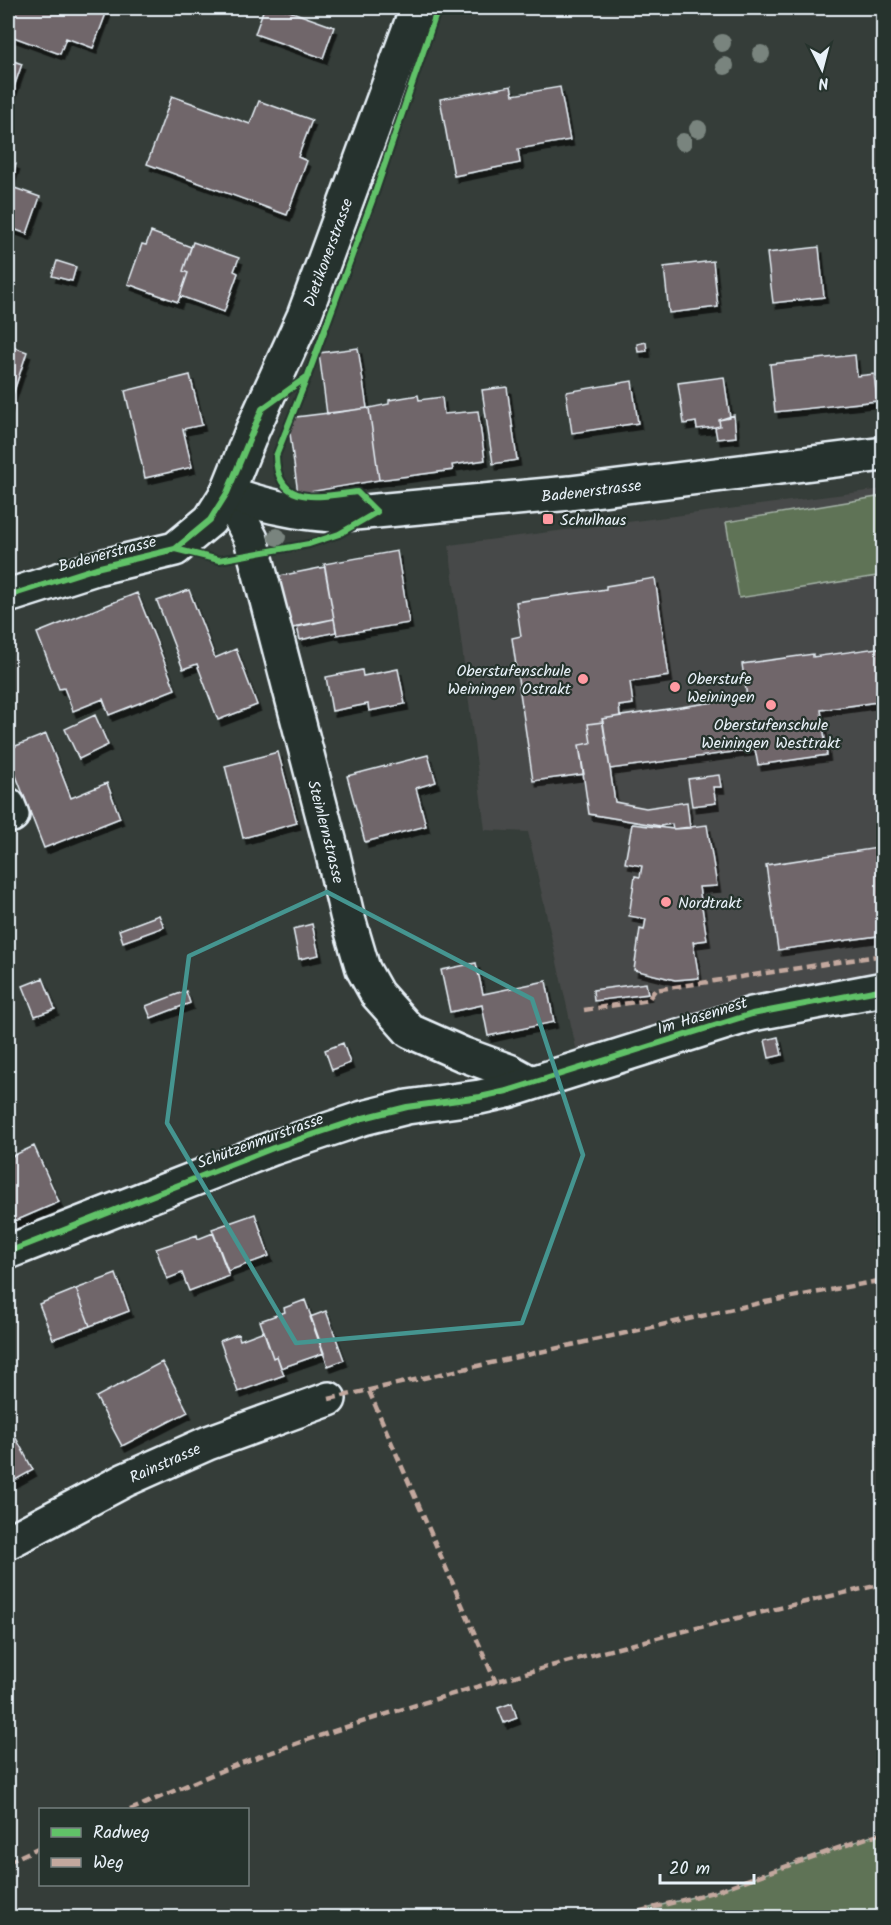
<svg xmlns="http://www.w3.org/2000/svg" width="891" height="1925" viewBox="0 0 891 1925" font-family="Kalam,sans-serif">
<defs>
<filter id="shadow"><feDropShadow dx="3.5" dy="6" stdDeviation="0" flood-color="#0009"/></filter>
</defs>
<rect width="100%" height="100%" fill="#353d39"/>
<filter id="ink" filterUnits="userSpaceOnUse"><feTurbulence type="fractalNoise" baseFrequency=".0167" numOctaves="2"/><feDisplacementMap in="SourceGraphic" scale="12" xChannelSelector="R" yChannelSelector="G"/><feConvolveMatrix kernelMatrix="1 2 1 2 8 2 1 2 1" color-interpolation-filters="sRGB"/></filter>
<g filter="url(#ink)">
<path fill="#474948" d="M883,489V979L577,1052L528,832L485,830L449,545Z"/>
<path fill="#5f7356" stroke="#a4b2a7" stroke-width="1.5" d="M883,496V575L739,598L726,522Z
M883,1832V1917H614L713,1892Z"/>
<path fill="#70666b" stroke="#e8f1f8" stroke-width="1.5" filter="url(#shadow)" d="M10,8H99L107,11L93,48L66,38L60,54L8,35V15Z
M264,8H281L334,27L323,58L255,34Z
M8,59L22,64L8,104Z
M511,86L513,95L560,87L570,140L518,149L520,163L454,176L440,99Z
M172,96L250,124L259,101L312,120L298,157L307,161L287,215L147,164Z
M8,161L16,164L9,186L40,197L27,234L8,227Z
M151,232L191,247L183,271L188,273L178,302L128,284L142,244L146,245Z
M193,242L239,258L234,271L238,273L224,312L180,296L188,273L183,271Z
M819,247L824,297L773,303L767,253Z
M57,261L76,267L72,281L52,276Z
M713,261L718,307L669,313L664,267Z
M646,342L647,351L638,352L637,344Z
M8,345L27,352L8,409Z
M358,348L367,408L327,414L319,353Z
M855,355L857,376L874,374L877,401L775,412L770,364Z
M190,375L202,425L183,429L192,467L145,478L125,391Z
M724,377L730,418L719,420L720,426L715,427L697,429L696,422L684,424L678,383Z
M632,381L638,423L572,433L566,392Z
M507,387L517,460L493,464L482,390Z
M418,395L419,400L442,397L444,414L478,411L485,460L452,465L453,470L379,480L369,408L389,404V400Z
M369,408L379,480L298,494L288,418Z
M734,415L736,437L717,439L715,427L720,426L719,420Z
M397,551L409,623L337,635L324,564Z
M325,567L334,619L283,630L274,577Z
M655,578L669,676L630,682L633,704L619,706L620,716L602,719L603,722L588,724L591,743L579,745L584,774L533,781L512,638L521,636L516,602L606,589V586Z
M189,590L215,658L236,649L257,705L218,720L197,664L183,669L157,601Z
M137,593L175,689L109,715L103,699L73,711L64,688L59,689L37,633Z
M334,619L336,632L300,640L297,626Z
M884,647V701L821,710L827,755L758,765L755,749L610,769L602,719L747,697L742,664L813,654V657Z
M398,669L405,704L369,711L368,704L332,711L326,677L362,670L363,676Z
M95,715L108,745L79,759L65,729Z
M603,722L615,802L646,808L687,802L690,828L673,829L672,824L660,826L589,814L579,745L591,743L588,724Z
M46,734L71,798L107,783L120,818L44,848L8,755V749Z
M278,752L297,823L243,838L225,766Z
M428,755L436,782L416,788L426,826L365,842L347,776Z
M719,775L721,787H713L716,803L692,806L688,779Z
M632,824L673,829L707,825L717,886L699,887L707,940L693,942L699,978L675,980L634,970L640,929L644,930L646,919L629,916L635,876L640,877L642,866L625,863Z
M884,847V935L778,950L766,865Z
M159,915L164,927L123,942L119,930Z
M312,924L319,955L299,959L293,929Z
M476,963L483,994L546,981L554,1022L488,1036L482,1005L450,1012L441,970Z
M43,978L55,1009L35,1016L23,986Z
M646,983L648,994L594,1001L593,990Z
M186,991L190,1003L151,1018L146,1006Z
M778,1037L782,1055L769,1058L765,1040Z
M343,1043L350,1063L332,1070L325,1050Z
M34,1146L59,1202L8,1224V1158Z
M255,1214L269,1256L228,1271L212,1229Z
M213,1233L229,1276L189,1291L182,1273L167,1279L156,1249L197,1235L198,1239Z
M116,1274L129,1311L90,1326L76,1289Z
M76,1289L90,1326L53,1339L39,1304Z
M305,1300L324,1353L281,1368L277,1356L273,1358L260,1321L285,1312L284,1308Z
M326,1311L344,1360L328,1366L310,1317Z
M264,1331L273,1358L277,1356L284,1375L238,1392L220,1341L238,1334L240,1340Z
M162,1362L188,1412L122,1446L96,1397Z
M8,1423L33,1470L8,1484Z
M512,1703L517,1718L504,1723L498,1708Z"/>
<g fill="none" stroke-linecap="round" stroke-linejoin="round">
<g stroke="#e8f1f8" stroke-width="38">
<g id="minor">
<path id="s1" d="M227,493L251,539L332,851L347,915L363,969L377,994L410,1031L462,1054L509,1071L531,1083"/>
<path id="s2" d="M227,493C264,505 294,513 333,515L570,493L884,454"/>
<path id="s3" d="M8,596L96,568L175,549L210,520L227,493L252,431L304,316L417,8"/>
<path d="M8,805L12,815"/>
<path d="M8,1252L273,1148L363,1118L407,1107L480,1097L507,1091L752,1014L884,989"/>
<path id="s4" d="M8,1542L125,1480L208,1443L329,1399"/>
</g>
</g>
<use href="#minor" stroke="#26332d" stroke-width="33"/>
<path stroke="#c3a89e" stroke-width="4.5" stroke-dasharray="9 4.5" stroke-linecap="butt" d="M584,1010L648,1000L655,990L884,955
M369,1391L496,1683
M329,1399L760,1303L884,1280
M130,1810C168,1794 206,1776 244,1762C450,1688 670,1632 884,1584
M8,1862L40,1847
M614,1918L713,1892L884,1832"/>
<g stroke="#26332d" stroke-width="10">
<path id="cycleway" d="M175,549L219,560L309,544L339,534L377,512L357,492C320,496 277,509 276,456L308,375L376,190L438,8
M8,596L96,568L175,549L210,520L227,493L262,409L308,376
M8,1252L273,1148L363,1118L407,1107L480,1097L507,1091L752,1014L884,989"/>
</g>
<use href="#cycleway" stroke="#61c268" stroke-width="6"/>
</g>
<g fill="#79847e">
<circle cx="722" cy="43" r="9"/>
<circle cx="761" cy="54" r="9"/>
<circle cx="725" cy="66" r="9"/>
<circle cx="698" cy="129" r="9"/>
<circle cx="683" cy="142" r="9"/>
<circle cx="277" cy="537" r="9"/>
</g>
</g>
<path fill="none" stroke="#459590" stroke-width="4.5" stroke-linejoin="round" d="M327,892L532,999L583,1155L522,1323L296,1343L167,1123L189,956Z"/>
<g fill="#ff9aa2" stroke="#26332d" stroke-width="2">
<rect x="542" y="513" width="12" height="12" rx="3"/>
<circle cx="583" cy="679" r="6"/>
<circle cx="675" cy="687" r="6"/>
<circle cx="771" cy="705" r="6"/>
<circle cx="666" cy="902" r="6"/>
</g>
<g text-anchor="middle" stroke-width="4.5" stroke-linejoin="round" paint-order="stroke">
<g font-size="16" fill="#e8f1f8" stroke="#26332d">
<text dy="6" stroke="none"><textPath href="#s3" startOffset="512">Dietikonerstrasse</textPath></text>
<text dy="6" stroke="none"><textPath href="#s2" startOffset="368">Badenerstrasse</textPath></text>
<text transform="translate(107 553) rotate(-15)" y="6">Badenerstrasse</text>
<text dy="6" stroke="none"><textPath href="#s1" startOffset="354">Steinlernstrasse</textPath></text>
<text transform="translate(702 1015) rotate(-17)" y="6">Im Hasennest</text>
<text transform="translate(260 1140) rotate(-20)" y="6">Schützenmurstrasse</text>
<text dy="6" stroke="none"><textPath href="#s4" startOffset="176">Rainstrasse</textPath></text>
</g>
<g font-size="16" fill="#e8f1f8" stroke="#26332d" text-anchor="start">
<text x="560" y="525">Schulhaus</text>
<text x="571" y="676" text-anchor="end">Oberstufenschule<tspan x="571" dy="18">Weiningen Ostrakt</tspan></text>
<text x="687" y="684">Oberstufe<tspan x="687" dy="18">Weiningen</tspan></text>
<text x="771" y="730" text-anchor="middle">Oberstufenschule<tspan x="771" dy="18">Weiningen Westtrakt</tspan></text>
<text x="678" y="908">Nordtrakt</text>
</g>
</g>
<rect width="891" height="1925" fill="none" stroke="#26332d" stroke-width="30"/>
<rect x="15" y="15" width="861" height="1895" fill="none" stroke="#e8f1f8" stroke-width="2" filter="url(#ink)"/>
<rect x="39" y="1808" width="210" height="78" fill="#26332d" stroke="#747f7e" stroke-width="1.5"/>
<rect x="51" y="1828" width="30" height="9" fill="#61c268" stroke="#747f7e" stroke-width="1.5"/>
<text x="93" y="1838" font-size="18" fill="#e8f1f8">Radweg</text>
<rect x="51" y="1858" width="30" height="9" fill="#c3a89e" stroke="#747f7e" stroke-width="1.5"/>
<text x="93" y="1868" font-size="18" fill="#e8f1f8">Weg</text>
<g transform="translate(822 69) rotate(174)" stroke="#26332d" stroke-width="4.5" paint-order="stroke">
<path d="M0-4.5L10 22L0 15L-10 22Z" fill="#e8f1f8"/>
<text y="-9" font-size="16" font-weight="bold" text-anchor="middle" fill="#e8f1f8">N</text>
</g>
<path d="M660 1874v9h94v-9" fill="none" stroke="#e8f1f8" stroke-width="3"/>
<text x="669" y="1874" font-size="18" fill="#e8f1f8" stroke="#26332d" stroke-width="4.5" paint-order="stroke">20 m</text>
</svg>
